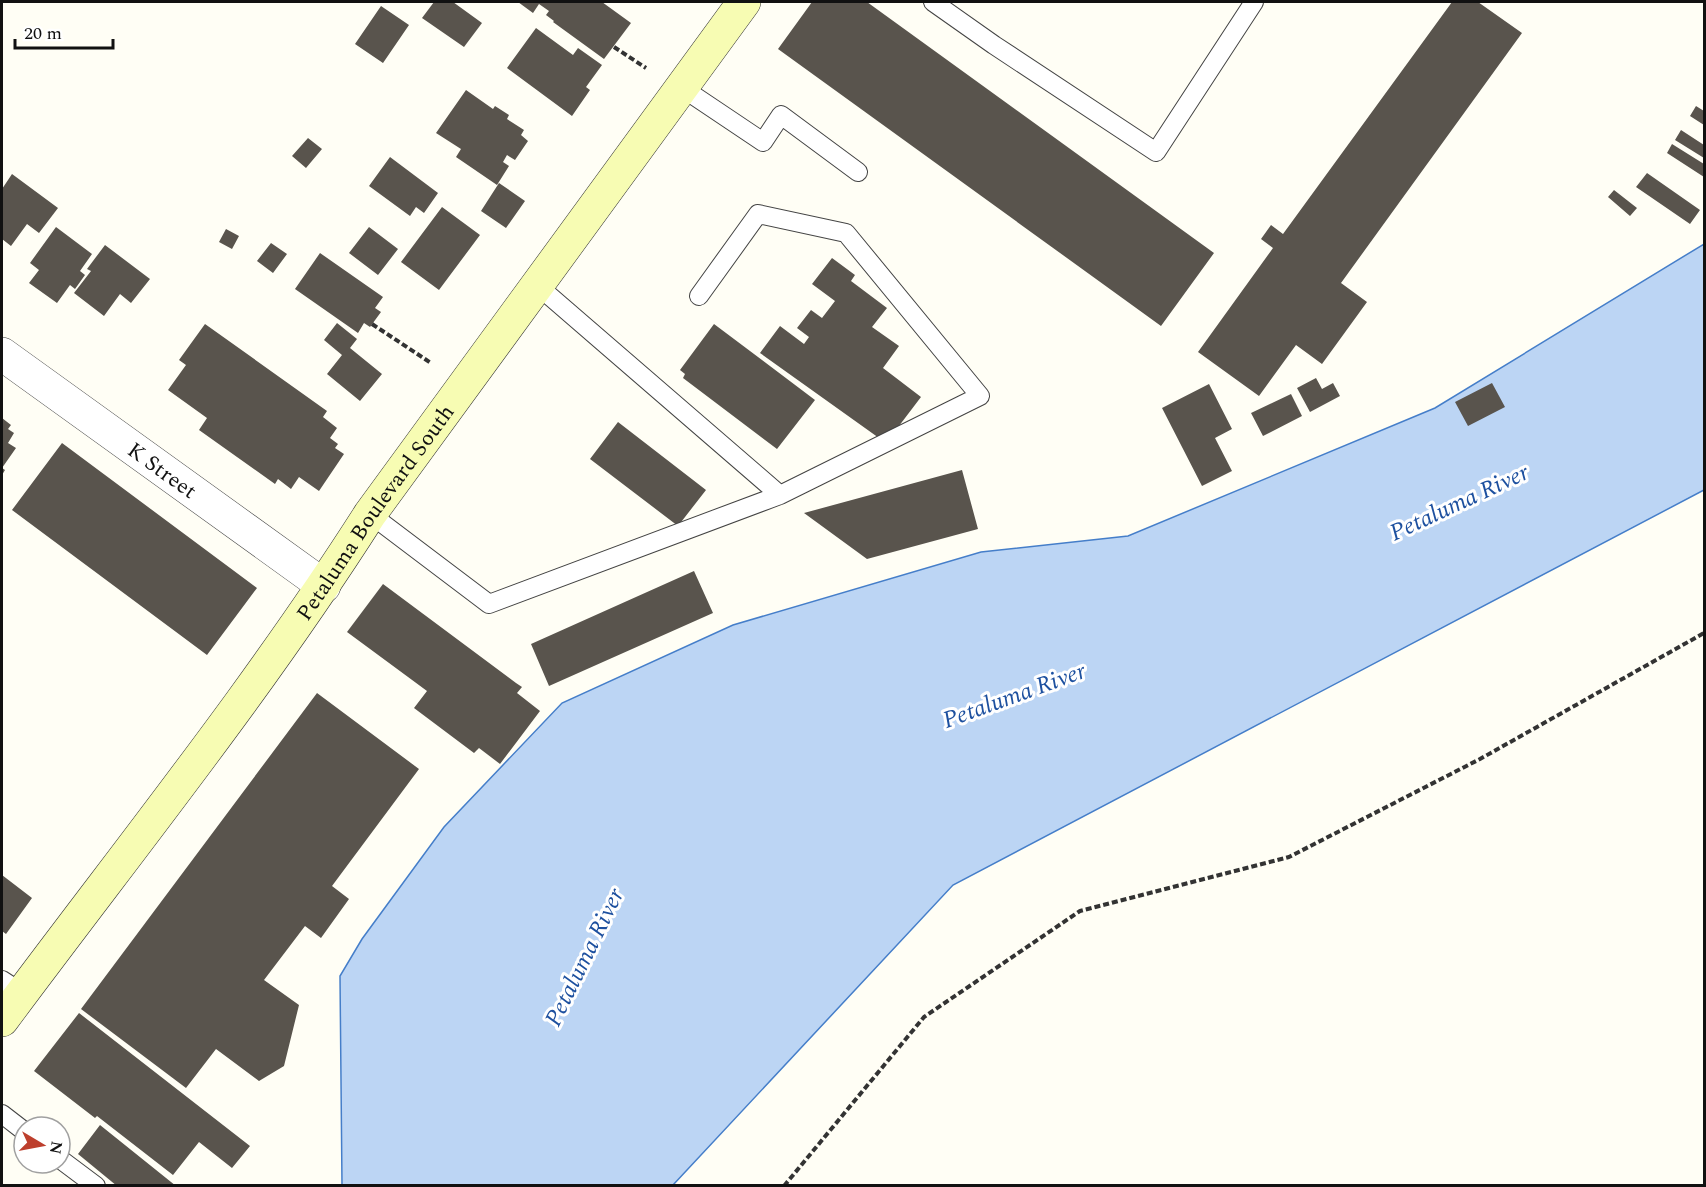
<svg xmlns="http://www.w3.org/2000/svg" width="1706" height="1187" viewBox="0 0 1706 1187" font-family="Spectral,serif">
<rect width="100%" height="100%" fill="#fffef5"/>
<path fill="#bcd5f4" stroke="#457ec9" stroke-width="1.5" d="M1704,244V490L953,885L673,1185H342L340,976L362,939L444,827L562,703L733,625L981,552L1128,536L1435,408Z"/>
<path fill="#59544d" d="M434,2H453L482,23L464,47L422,18Z
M518,2H602L631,23L604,59L553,22L554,21L546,15L549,11L539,4L533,13Z
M812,2H867L1214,253L1161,326L778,49Z
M1452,2H1478L1522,33L1341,283L1367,302L1322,364L1296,345L1259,396L1198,352L1273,248L1261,239L1271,225L1283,234Z
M381,6L409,25L383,63L355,44Z
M536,28L573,55L578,48L602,65L586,87L590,90L572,116L507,68Z
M466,90L493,109L495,106L509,115L507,119L524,130L521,135L528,141L515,160L507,155L503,162L509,166L497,185L456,157L461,149L436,133Z
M1696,106L1704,111V125L1690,116Z
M1681,130L1704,145V158L1675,140Z
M308,138L322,149L306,168L292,156Z
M1672,144L1704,164V177L1667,153Z
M390,157L438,193L424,213L416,207L410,216L369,186Z
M1647,173L1700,210L1690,224L1636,187Z
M12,174L58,208L39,233L27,224L11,246L2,239V189Z
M499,183L525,201L506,228L481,211Z
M1614,190L1637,208L1630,216L1608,197Z
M442,207L480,235L439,290L401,262Z
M56,227L92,254L80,271L85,275L75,289L70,285L57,303L29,283L39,270L30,263Z
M369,227L398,249L378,275L349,253Z
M226,229L239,236L232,249L219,242Z
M271,243L287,254L273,273L257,261Z
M105,245L150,279L131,303L120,294L104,316L74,293L91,271L87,269Z
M320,253L383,297L375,308L381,312L370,327L364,323L358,333L295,289Z
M832,258L855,275L851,281L887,308L872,327L899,346L883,368L921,397L886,443L760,353L780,326L804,344L809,337L797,328L811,310L822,318L835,301L812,284Z
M337,323L357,339L350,348L382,374L360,401L327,374L342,355L324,340Z
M205,324L327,411L323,417L337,428L330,438L338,444L335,448L344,454L319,491L299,477L291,489L278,479L275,484L199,430L207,418L168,390L186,365L179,360Z
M714,324L815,400L777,449L683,378L685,374L680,370Z
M1316,378L1322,389L1333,383L1340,396L1310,412L1297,388Z
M1492,383L1505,407L1468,426L1455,402Z
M1209,384L1232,429L1215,438L1232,471L1202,486L1162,408Z
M1291,394L1302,416L1263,436L1251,413Z
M2,418L11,425L8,429L14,433L8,443L16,448L2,468L5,470L2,475Z
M618,422L706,490L678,526L590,459Z
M62,443L257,588L207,655L12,510Z
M962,470L978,529L867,559L804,513Z
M694,571L713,613L549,686L531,644Z
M383,584L516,683L522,687L517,693L540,711L500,764L479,748L474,753L414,708L427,691L347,632Z
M317,693L419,769L332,886L349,899L321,938L305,926L264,980L299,1005L284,1066L259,1081L216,1049L186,1088L81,1009Z
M2,875L32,898L6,934L2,931Z
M79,1013L250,1146L232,1168L199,1142L173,1175L97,1116L95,1118L34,1071Z
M100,1125L176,1186H117L78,1154Z"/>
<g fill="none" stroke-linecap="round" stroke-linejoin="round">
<g stroke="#444" stroke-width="20">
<path id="lane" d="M933,2L994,45L1156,152L1254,2
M681,87L763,142L781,115L858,172
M699,296L758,214L846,233L980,396L780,495
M370,514L489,604L780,495L537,285
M2,980L22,993
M2,1114L24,1131
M60,1159L96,1186"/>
</g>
<g stroke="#444" stroke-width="34">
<g id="street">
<path id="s1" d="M2,354L324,586"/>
</g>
</g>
<g stroke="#333" stroke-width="34">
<g id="secondary">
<path id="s2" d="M2,1020C126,853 258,690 370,514L744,2"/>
</g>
</g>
<path stroke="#333" stroke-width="4" stroke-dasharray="6 3" stroke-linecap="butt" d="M614,47L646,68
M372,324L431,363
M784,1186L924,1017L1080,911L1289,857L1480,759L1704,633"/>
<use href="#lane" stroke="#fff" stroke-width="18"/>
<use href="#street" stroke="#fff" stroke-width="33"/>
<use href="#secondary" stroke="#f7fcb3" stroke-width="33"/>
</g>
<g text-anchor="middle" stroke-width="6" stroke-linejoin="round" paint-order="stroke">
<g font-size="22" fill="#111" stroke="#fff">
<text dy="8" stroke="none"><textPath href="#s1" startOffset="198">K Street</textPath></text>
<text dy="8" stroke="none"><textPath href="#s2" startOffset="630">Petaluma Boulevard South</textPath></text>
</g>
<g font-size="24" font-style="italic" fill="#1d509f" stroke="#fff">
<text transform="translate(1459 502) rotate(-25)" y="8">Petaluma River</text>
<text transform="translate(1014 695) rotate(-20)" y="8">Petaluma River</text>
<text transform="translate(584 957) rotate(-64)" y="8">Petaluma River</text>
</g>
</g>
<rect width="1706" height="1187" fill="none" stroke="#111111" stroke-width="6"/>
<g transform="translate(42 1145) rotate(100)"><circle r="28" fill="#ffffff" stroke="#a0a0a0" stroke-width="1.5"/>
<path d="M0-4.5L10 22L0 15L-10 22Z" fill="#bd3f2d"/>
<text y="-9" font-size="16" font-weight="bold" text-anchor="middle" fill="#111111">N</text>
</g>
<path d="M15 39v9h98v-9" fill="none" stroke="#111111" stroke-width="3"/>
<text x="24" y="39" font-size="18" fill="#111111" stroke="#ffffff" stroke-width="4.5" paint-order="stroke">20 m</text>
</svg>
